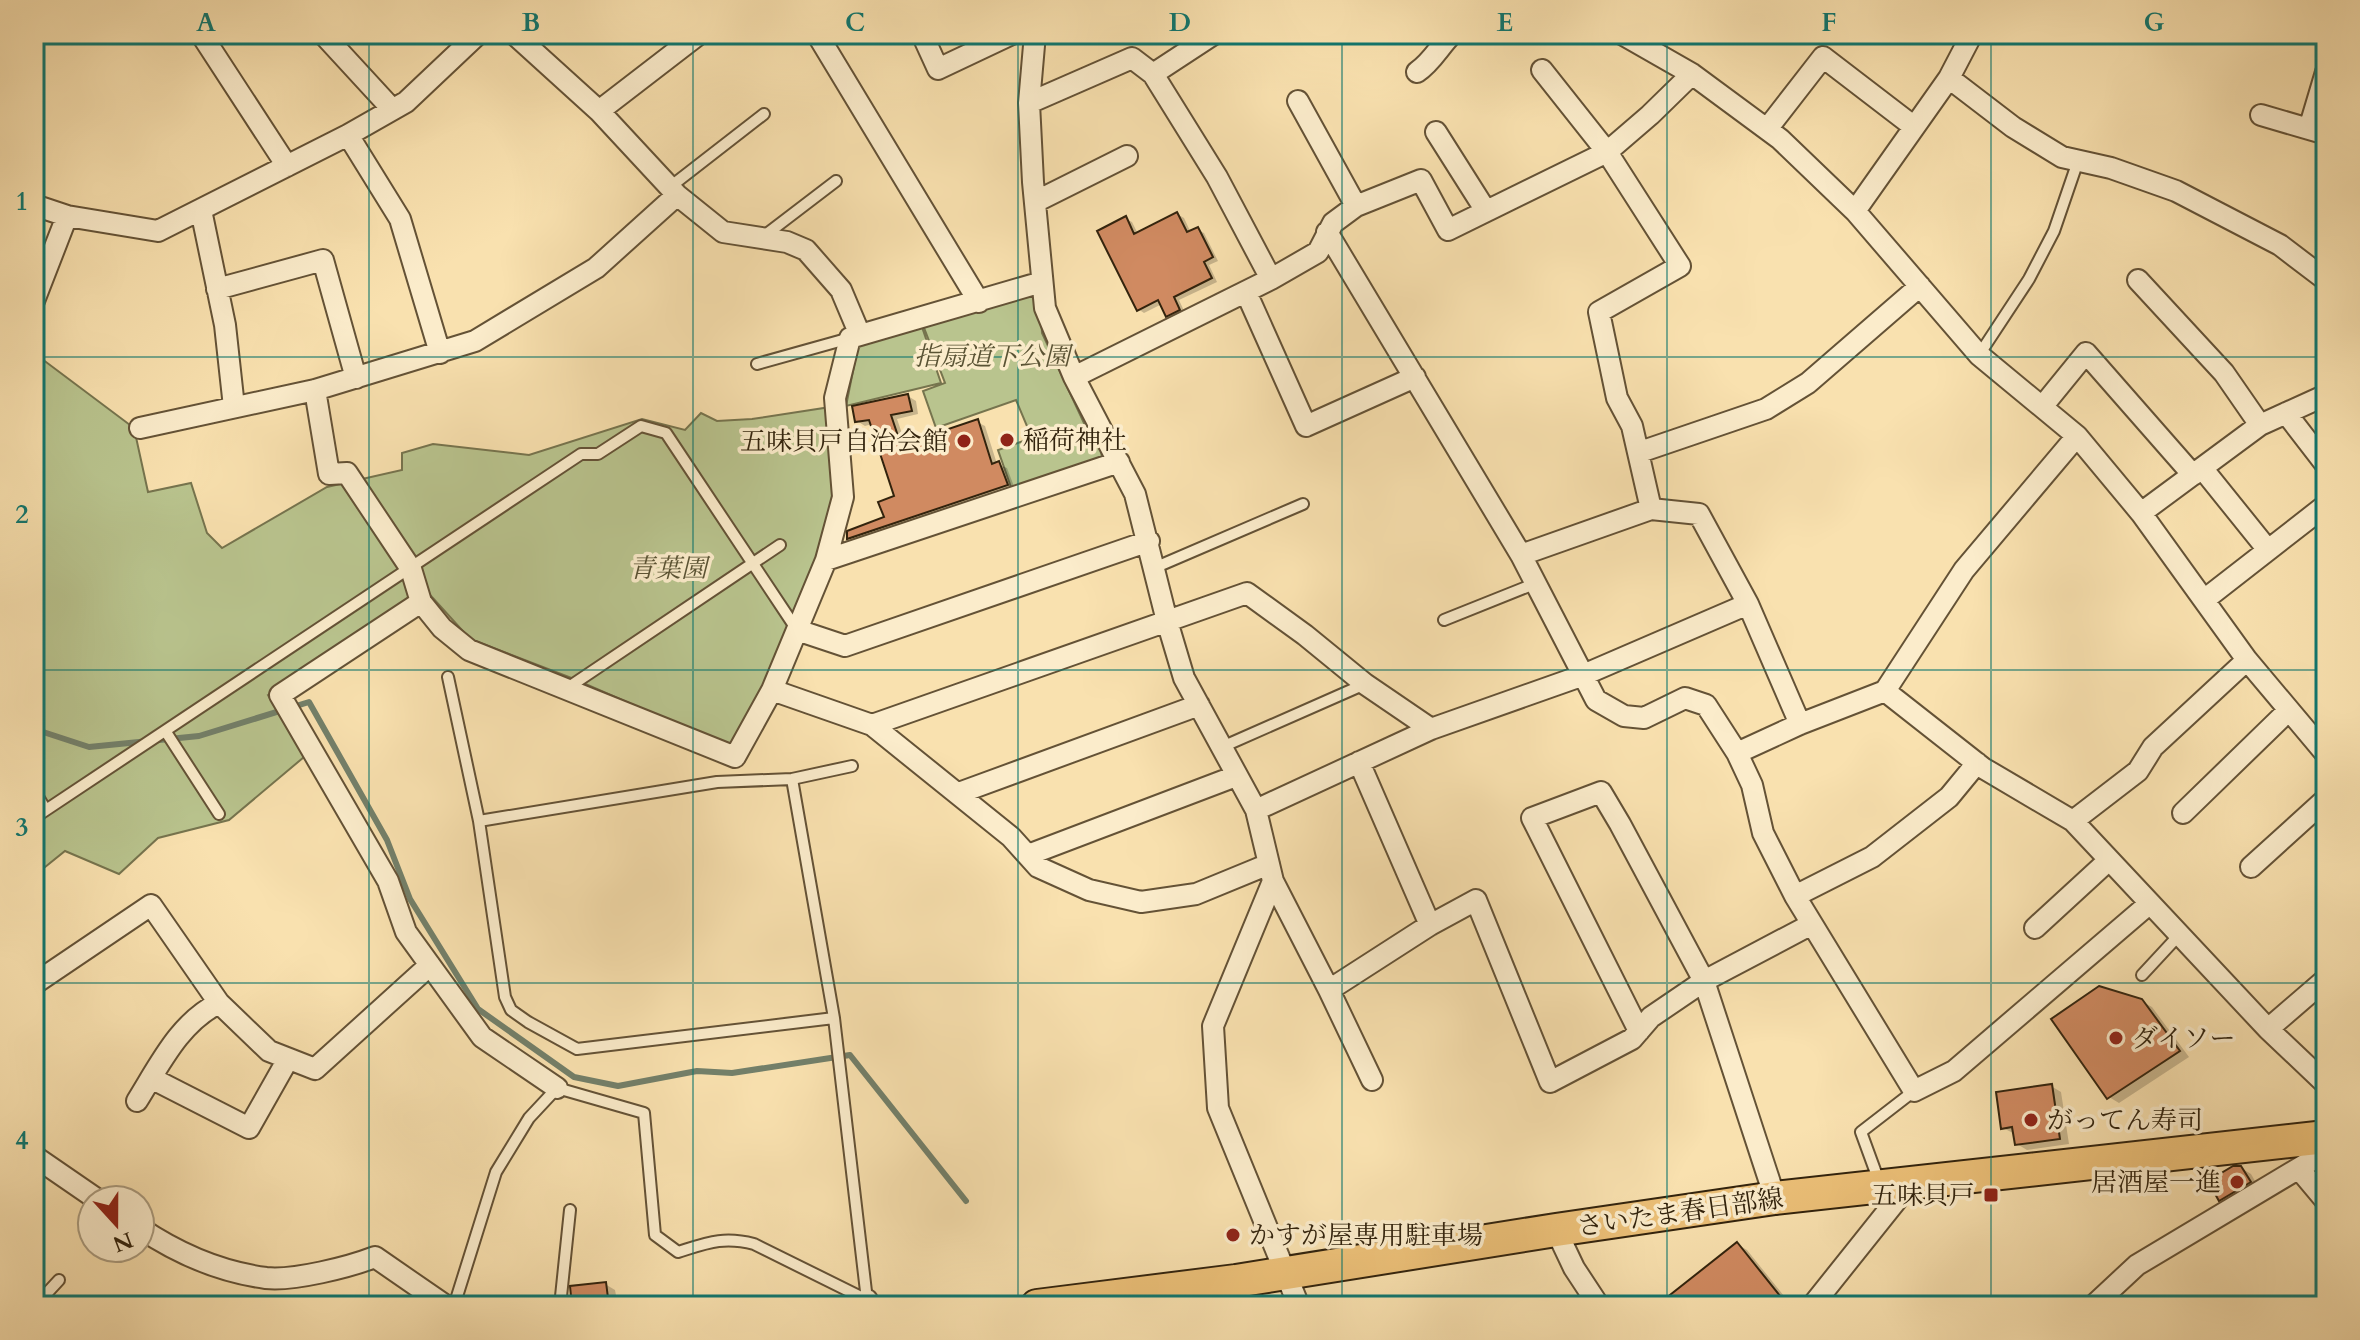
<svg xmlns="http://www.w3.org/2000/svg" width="2360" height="1340" viewBox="0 0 2360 1340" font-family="Cardo,'Noto Serif JP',serif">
<rect width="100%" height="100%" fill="#f9e1af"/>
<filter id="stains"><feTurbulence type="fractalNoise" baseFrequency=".0025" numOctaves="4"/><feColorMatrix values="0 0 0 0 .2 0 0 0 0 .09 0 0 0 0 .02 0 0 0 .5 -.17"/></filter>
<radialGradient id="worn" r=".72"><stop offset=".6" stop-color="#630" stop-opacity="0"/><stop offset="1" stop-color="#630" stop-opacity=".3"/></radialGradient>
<path fill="#b9c48e" stroke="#76744e" stroke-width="2" d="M1040,292L1042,333L1084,423C1095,432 1104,445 1101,460L1012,490L998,450L1032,438L1016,400L936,428L923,391L945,383L923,325Z
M922,327L941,383L846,406L858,346Z
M34,353L134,428L148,492L191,483L207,533L222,548L327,487L402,470V453L433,444L529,455L642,419L685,430L701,413L717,421L752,419L837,406L836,495L803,611L732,748L574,679L470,639L431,596L412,602L268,695L304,757L229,820L158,838L119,874L65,851L34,876Z"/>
<path fill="#0003" d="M1177,214L1184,218L1191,233L1198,230L1204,233L1218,261L1209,265L1217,282L1179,300L1185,313L1174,319L1168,315L1162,304L1144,313L1138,309L1126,219L1132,222L1138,234Z
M908,396L916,401L918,414L897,419L906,445L977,422L985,426L997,464L1007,468L1015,489L856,543L849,538L887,518L896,497L872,424L865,426L857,421Z
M2141,1001L2152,1007L2189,1057L2119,1103L2109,1097Z
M2051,1086L2061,1092L2069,1144L2027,1150L2017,1144L2013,1133L2003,1128Z
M2241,1168L2251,1174L2259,1188L2231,1205L2221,1199Z
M1737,1244L1747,1250L1792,1306H1659Z
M605,1284L615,1290L618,1306H570L572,1288Z
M1276,1296L1284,1301L1285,1306H1214Z"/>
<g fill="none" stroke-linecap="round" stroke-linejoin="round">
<path stroke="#73806a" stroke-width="6" d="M34,729L89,747L199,736L309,702L387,840L410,899L478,1009L574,1077L618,1086L697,1071L732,1073L850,1055L966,1201"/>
</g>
<path fill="#d08a61" stroke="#32230d" stroke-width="2" d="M1177,212L1187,232L1198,227L1213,257L1204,262L1212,278L1174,297L1180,310L1166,317L1158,300L1137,311L1097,231L1126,216L1134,234Z
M908,394L912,411L891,415L901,445L978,419L992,464L999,461L1008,485L847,539V531L884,517L878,502L894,496L869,420L855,422L852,406Z
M2099,986L2142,999L2180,1051L2107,1099L2051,1019Z
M2052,1084L2060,1139L2015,1145L2012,1127L2001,1129L1996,1092Z
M2233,1166H2241L2251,1182L2219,1201L2208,1181Z
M1737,1242L1788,1306H1656Z
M606,1282L609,1306H572L570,1286Z"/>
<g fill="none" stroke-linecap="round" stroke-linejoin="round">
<g stroke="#645236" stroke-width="14">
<path id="service" d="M670,187L764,114
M764,236L836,181
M1979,355L2029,279L2054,231L2078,161
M757,364L850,338
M1154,568L1303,504
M1444,620L1534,584
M448,677L479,821L505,997L511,1010L528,1022L577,1049L834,1018
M566,689L780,545
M166,732L219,814
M1222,747L1365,684
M792,779L834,1018L867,1300
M34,790L46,810L581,454H598L641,426L666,433L797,630
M34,818L46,810
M479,821L717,782L792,779L852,766
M2142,975L2180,934
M1880,1184L1861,1132L1914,1091
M35,1306L59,1280
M454,1306L496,1172L529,1118L557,1088L644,1113L655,1235L678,1252C707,1243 723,1236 754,1244L867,1300
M560,1306L570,1210"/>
</g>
<g stroke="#645236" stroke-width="24">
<path id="minor" d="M201,34L287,166
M323,34L392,109
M514,34L599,111L677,195L723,232L787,242L806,250L841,290L860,335
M817,34L979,302
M922,34L938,69L1012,34
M1035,34L1029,103L1033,182L1045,308L1074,377L1135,494L1167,621L1184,678L1256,810L1273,881L1213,1026L1218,1108L1299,1306
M1622,34L1692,74L1780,139L1855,211L1979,355L2077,436L2141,513L2247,660L2326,754
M1417,72C1432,62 1439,47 1452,34
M1153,74L1217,177L1271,279
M1949,78L2013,127L2062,157L2111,168L2176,191L2280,245L2326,280
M1298,101L1356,206
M1029,103L1132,58L1153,74L1214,34
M599,111L699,34
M2261,115L2326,134
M1767,129L1823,57L1913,126
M2309,129L2326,72
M1436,132L1486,211
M348,135L400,219L440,353
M1035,202L1127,156
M34,205L67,216
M201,210L225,325L234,407
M1855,211L1949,78L1972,34
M1327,232L1521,555L1596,700L1624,716L1644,718L1685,698L1706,705L1737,753L1752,785L1763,833L1795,896L1914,1091L1954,1071L2149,904
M2138,280L2224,373L2260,425
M1042,282L850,338L835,398L843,497L826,560L772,690L872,725L1011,837L1038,867L1089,890L1141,902L1196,894L1269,864
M217,289L323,260L356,378
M1246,292L1306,426L1415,377
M34,301L67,216L158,231L348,135L406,102L478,34
M1074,377L1271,279L1318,252L1333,223L1356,206L1421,180L1448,230L1607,152L1650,115L1692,74
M315,390L329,474L347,473L411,569L421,602
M2042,407L2086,353L2193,475
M2286,413L2326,465
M140,428L315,390L475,341L596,268L677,195
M2077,436L1964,570L1885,691L1983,768L2073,821L2268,1029L2326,1084
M1640,452L1766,409L1808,383L1920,286
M2202,468L2268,550
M1651,509L1699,514L1748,604L1800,724
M2141,513L2260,425L2326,395
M1521,555L1651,509L1632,426L1617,398L1599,312L1680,266L1607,152L1542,70
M826,560L1119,462
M2204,600L2326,505
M797,630L845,646L1149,541
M872,725L1247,593L1305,635L1365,684L1431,729
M1737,753L1800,724L1885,691
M1359,762L1430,925
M959,793L1199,705
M1256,810L1431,729L1581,676L1748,604
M2183,813L2289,710
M2073,821L2138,771L2153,747L2247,660
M1028,855L1236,776
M2251,867L2326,799
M1273,881L1329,990L1430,925L1476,900L1550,1082L1632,1039L1651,1017L1704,981L1812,924
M1795,896L1872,857L1949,797L1977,763
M2035,928L2109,860
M34,984L151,905L219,1003L269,1051L315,1069L430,965
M1329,990L1372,1080
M2268,1029L2326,979
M1639,1031L1532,818L1601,792L1620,824L1704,981L1775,1198
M151,1078L249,1128L288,1059
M557,1088L482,1037L406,932L388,881L280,695L421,602L442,628L469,650L735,757L772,690
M137,1101C160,1064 180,1022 219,1003
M34,1156L98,1200
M2300,1170L2326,1201
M140,1228C177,1253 221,1272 266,1278C294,1281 349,1267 375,1257L446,1306
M1556,1230L1574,1268L1599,1306
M867,1300L868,1306
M1812,1306L1911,1182
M2093,1306L2137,1265L2326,1152"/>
</g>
<g stroke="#32230d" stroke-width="36">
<path id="primary" d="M1037,1306L1236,1281L1556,1230L1775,1198L2326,1137"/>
</g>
<use href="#service" stroke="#fbeccb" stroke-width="10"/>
<use href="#minor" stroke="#fbeccb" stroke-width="20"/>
<use href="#primary" stroke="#ecc078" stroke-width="32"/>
</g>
<path fill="none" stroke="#0f766e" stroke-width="2" stroke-opacity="0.55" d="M369,34V1306M693,34V1306M1018,34V1306M1342,34V1306M1667,34V1306M1991,34V1306M34,357H2326M34,670H2326M34,983H2326"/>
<g fill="#8f2418" stroke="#fbeccb" stroke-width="3">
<circle cx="1007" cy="440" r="8"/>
<circle cx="964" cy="441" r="8"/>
<circle cx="2116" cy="1038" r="8"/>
<circle cx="2031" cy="1120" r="8"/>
<circle cx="2237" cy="1182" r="8"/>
<rect x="1983" y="1187" width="16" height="16" rx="4"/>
<circle cx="1233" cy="1235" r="8"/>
</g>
<g text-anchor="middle" stroke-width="7" stroke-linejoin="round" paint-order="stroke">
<g font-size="26" font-style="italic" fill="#5a5334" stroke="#fbeccb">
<text x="992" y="365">指扇道下公園</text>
<text x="668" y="577">青葉園</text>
</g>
<g font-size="26" fill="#32230d" stroke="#fbeccb" text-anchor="start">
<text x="1023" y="449">稲荷神社</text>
<text x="948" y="450" text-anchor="end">五味貝戸自治会館</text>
<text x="2132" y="1047">ダイソー</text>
<text x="2047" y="1129">がってん寿司</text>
<text x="2221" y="1191" text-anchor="end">居酒屋一進</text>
<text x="1975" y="1204" text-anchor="end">五味貝戸</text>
<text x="1249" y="1244">かすが屋専用駐車場</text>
</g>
<g font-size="26" fill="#32230d" stroke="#fbeccb">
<text transform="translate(1680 1212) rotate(-8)" y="9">さいたま春日部線</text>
</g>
</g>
<rect width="2360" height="1340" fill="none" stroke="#f9e1af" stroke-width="88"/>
<g transform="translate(116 1224) rotate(159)"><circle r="38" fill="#fbeccb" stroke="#ab9c7f" stroke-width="2"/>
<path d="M0-6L14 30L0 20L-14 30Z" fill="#8f2418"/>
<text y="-12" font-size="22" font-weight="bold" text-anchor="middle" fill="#32230d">N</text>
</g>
<rect x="44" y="44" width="2272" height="1252" fill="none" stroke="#0f766e" stroke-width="3"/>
<g font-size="26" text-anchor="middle" font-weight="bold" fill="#0f766e">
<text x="206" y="31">A</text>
<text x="531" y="31">B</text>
<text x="855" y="31">C</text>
<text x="1180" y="31">D</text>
<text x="1505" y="31">E</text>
<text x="1829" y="31">F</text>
<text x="2154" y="31">G</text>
<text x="22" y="210">1</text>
<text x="22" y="523">2</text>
<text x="22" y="836">3</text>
<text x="22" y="1149">4</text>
</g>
<rect width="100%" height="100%" filter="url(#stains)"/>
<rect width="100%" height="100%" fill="url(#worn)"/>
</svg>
